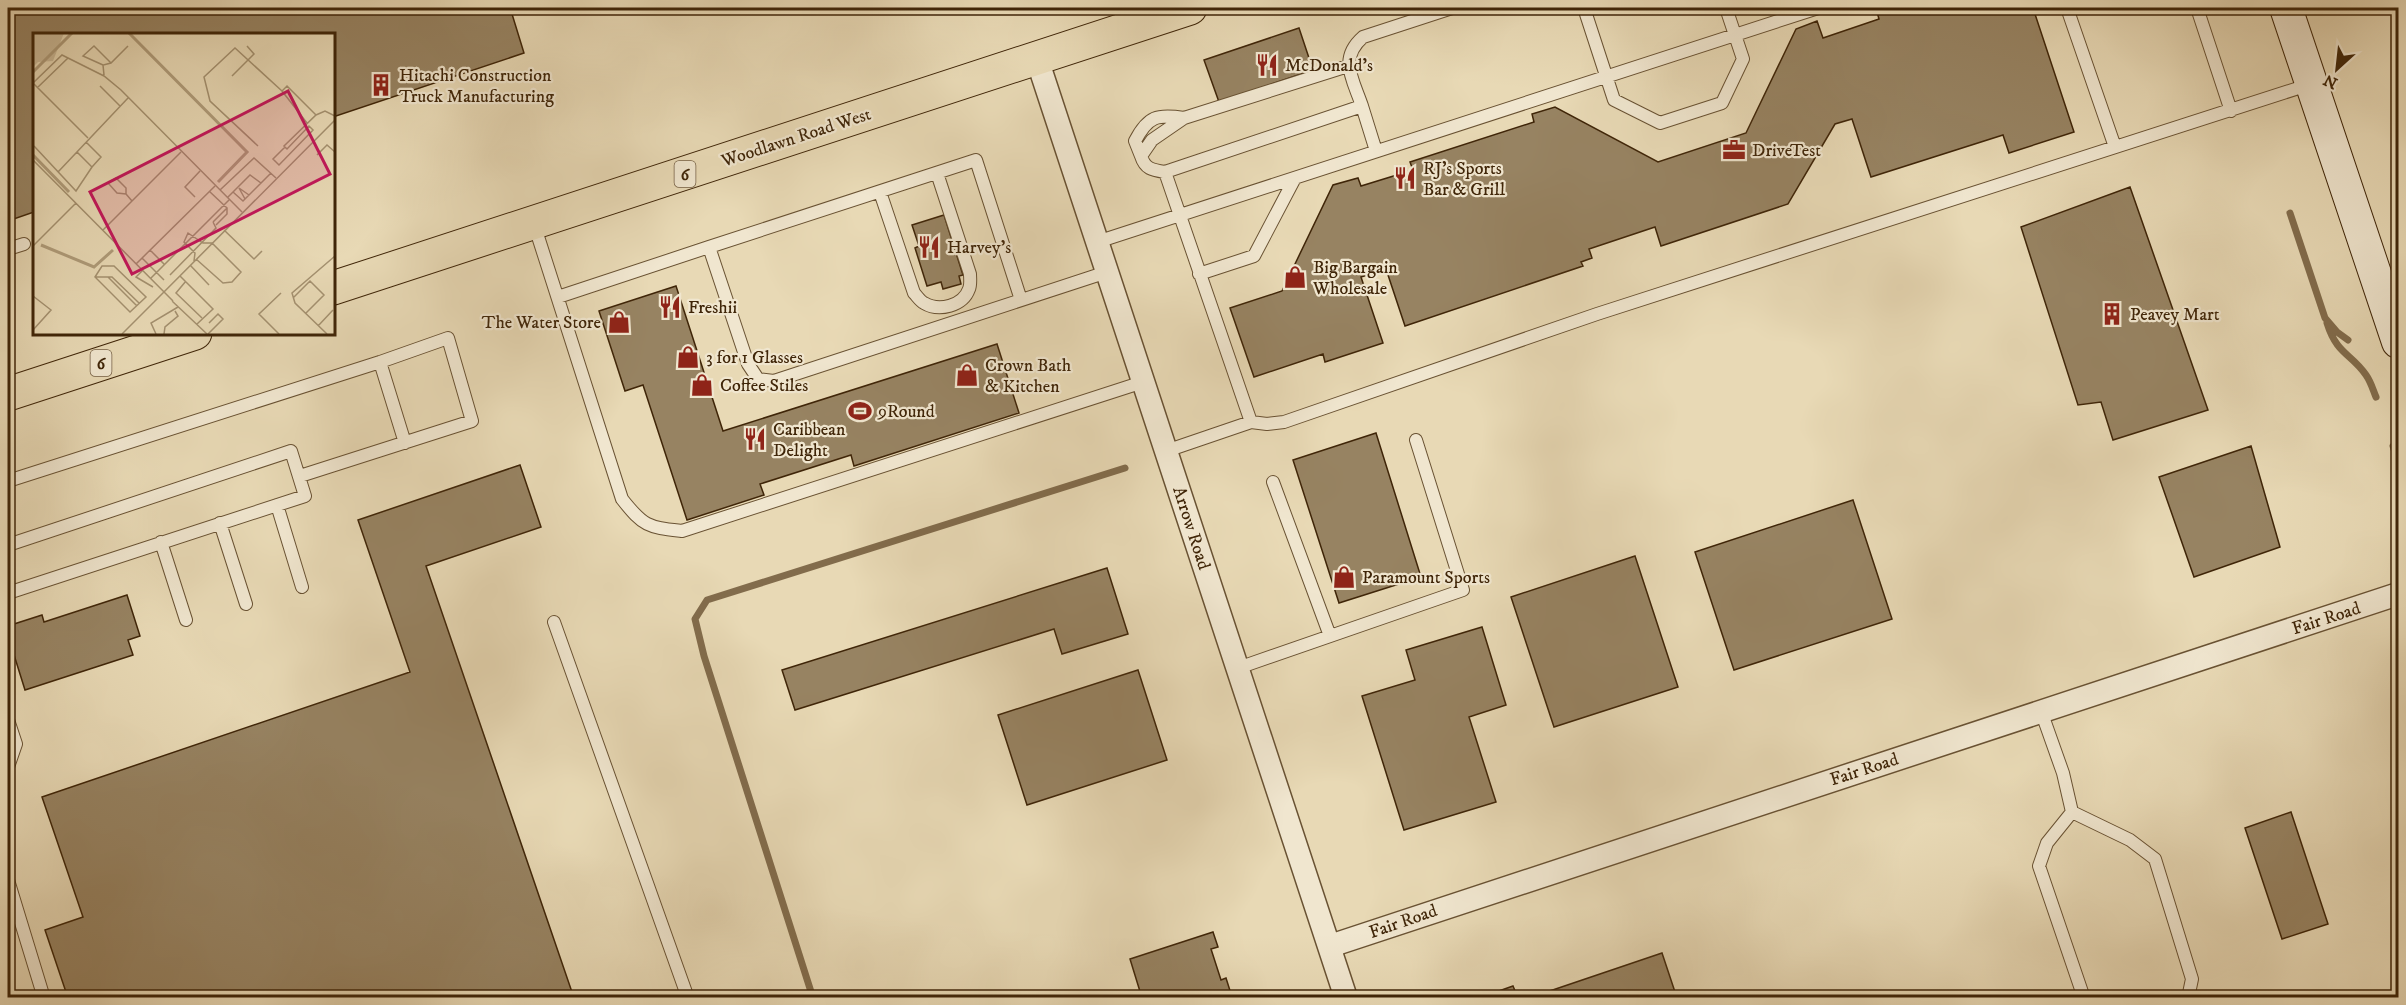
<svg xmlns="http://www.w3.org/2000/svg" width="2406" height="1005" viewBox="0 0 2406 1005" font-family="'IM FELL DW Pica',serif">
<rect width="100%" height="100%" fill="#e8d9b5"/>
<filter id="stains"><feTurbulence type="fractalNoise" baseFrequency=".00333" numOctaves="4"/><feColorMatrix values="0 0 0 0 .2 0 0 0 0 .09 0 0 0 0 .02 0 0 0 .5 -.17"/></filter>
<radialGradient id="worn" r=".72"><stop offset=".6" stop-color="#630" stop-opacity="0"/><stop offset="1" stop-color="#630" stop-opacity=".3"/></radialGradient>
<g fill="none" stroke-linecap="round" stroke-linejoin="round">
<path stroke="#826c4c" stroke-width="7" d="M2290,213L2325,318L2337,332L2348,340
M2327,323C2337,355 2351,353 2366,375C2371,382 2373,390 2376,397
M2393,446L2398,462
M2398,559V550
M813,998L704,656L695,619L707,600L1125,468"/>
</g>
<path fill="#978362" stroke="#3f2508" stroke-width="1.5" d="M8,8H532L512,14L524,53L333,117V34H34V212L8,221Z
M1890,8H2033L2074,132L2009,153L2003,135L1871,177L1852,119L1835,124L1788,204L1661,246L1655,227L1589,249L1592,258L1581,262L1583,266L1405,326L1386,269L1361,277L1383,343L1325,362L1323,354L1254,377L1230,308L1282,291L1333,185L1358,178L1361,186L1413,170L1410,162L1534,122L1532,114L1555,107L1658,162L1746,133L1796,29L1817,21L1823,38L1879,19L1877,12Z
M1299,28L1313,70L1219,102L1204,60Z
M2130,187L2208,410L2113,440L2101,402L2078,405L2021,227Z
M944,215L963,275L959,276L961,284L943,289L941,282L927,286L915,248L919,246L912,225Z
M676,286L723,431L997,344L1019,413L854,466L851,455L760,484L764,495L687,520L643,385L625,391L599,311Z
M1376,433L1421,577L1339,603L1293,460Z
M2251,446L2280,547L2194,577L2159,477Z
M520,465L541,527L426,566L574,998H130L129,995L122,998H68L45,930L83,917L42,797L410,672L358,520Z
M1853,500L1892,619L1734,670L1695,552Z
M1635,556L1678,687L1554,727L1511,597Z
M1107,568L1128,634L1062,654L1054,629L795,710L782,670Z
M127,595L140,636L128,640L133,655L25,690L10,642L8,643V615L11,614L14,624L42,615L44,622Z
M1482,627L1506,705L1469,717L1496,802L1404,830L1362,696L1415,680L1406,650Z
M1138,670L1167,760L1027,805L998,715Z
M2291,812L2328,924L2282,939L2245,828Z
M1213,932L1218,947L1211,949L1221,980L1226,978L1232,997L1142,998L1130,959Z
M1662,953L1677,998H1529Z
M1513,986L1518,998H1479Z"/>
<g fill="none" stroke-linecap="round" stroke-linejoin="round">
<g stroke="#695233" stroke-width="14">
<path id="lane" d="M1584,8L1614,100L1660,123L1722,103L1743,59L1726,8
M2067,8L2115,147
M2197,8L2231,111
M1362,106C1353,79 1338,59 1363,37L1452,8
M1141,156L1135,141C1148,116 1157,114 1184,118
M1165,172C1152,170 1145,169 1141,156L1152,140L1184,118L1348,66
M880,192L914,293C917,296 920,301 924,303C939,312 963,306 969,289C971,285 970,278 970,274L937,173
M534,224L622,499C644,527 648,527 682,531L1143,382
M1097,242L1818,8
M709,247L976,160L1021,300
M8,249L24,244
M1199,274L1254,256L1295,178
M558,297L709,247L748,364L758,379L774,381L1107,272
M380,362L405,443
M1251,422L1165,172L1362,106L1376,151
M1166,451L1251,422L1267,424L1284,422L1597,314L2311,84
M8,481L380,362L448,338L472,421L300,476
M1273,482L1330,636
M277,505L302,587
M220,523L246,604
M161,542L186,620
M8,545L291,451L305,496L8,593
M554,622L688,998
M1238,668L1463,590L1416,440
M2041,711L2063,773L2072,812
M8,720L16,744L8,767
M2072,812L2130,840L2155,859L2192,979L2188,998
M2072,812L2047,843L2039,866L2084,998
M8,880L44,998"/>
</g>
<g stroke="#695233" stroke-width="25">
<path id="street" d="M1037,59L1346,998
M1330,946L2398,594"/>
</g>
<g stroke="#3f2508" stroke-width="34">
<path id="secondary" d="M2286,8L2398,342"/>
</g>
<g stroke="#3f2508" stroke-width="35">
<path id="primary" d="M333,288L1190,8
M8,394L195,333"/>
</g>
<use href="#lane" stroke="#f0e6cf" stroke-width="12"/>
<use href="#street" stroke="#f0e6cf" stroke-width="22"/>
<use href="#secondary" stroke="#f0e6cf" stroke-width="32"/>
<use href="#primary" stroke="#e8d9b5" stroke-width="33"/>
</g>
<defs>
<g id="restaurant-bare" transform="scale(1.8)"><path d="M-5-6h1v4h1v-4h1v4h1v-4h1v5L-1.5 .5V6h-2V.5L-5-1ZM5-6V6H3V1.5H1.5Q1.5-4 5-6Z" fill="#8f2418" stroke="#f0e6cf" stroke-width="2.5" paint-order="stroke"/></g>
<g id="building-bare" transform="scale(1.8)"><path d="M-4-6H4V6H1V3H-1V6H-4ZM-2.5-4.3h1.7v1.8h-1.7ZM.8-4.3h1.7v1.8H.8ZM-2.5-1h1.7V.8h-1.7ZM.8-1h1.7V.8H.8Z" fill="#8f2418" stroke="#f0e6cf" stroke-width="2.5" paint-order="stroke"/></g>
<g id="office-bare" transform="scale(1.8)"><path d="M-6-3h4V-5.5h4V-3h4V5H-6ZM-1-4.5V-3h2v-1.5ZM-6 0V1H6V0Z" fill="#8f2418" stroke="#f0e6cf" stroke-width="2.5" paint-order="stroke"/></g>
<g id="shop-bare" transform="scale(1.8)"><path d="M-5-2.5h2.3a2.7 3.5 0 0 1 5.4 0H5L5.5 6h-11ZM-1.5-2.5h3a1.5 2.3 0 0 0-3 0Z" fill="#8f2418" stroke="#f0e6cf" stroke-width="2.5" paint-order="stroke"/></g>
<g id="stadium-bare" transform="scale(1.8)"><path d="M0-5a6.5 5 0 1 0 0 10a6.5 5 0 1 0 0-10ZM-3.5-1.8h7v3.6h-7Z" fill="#8f2418" stroke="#f0e6cf" stroke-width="2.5" paint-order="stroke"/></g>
</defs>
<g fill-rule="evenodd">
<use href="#restaurant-bare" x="1267" y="65"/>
<use href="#building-bare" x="381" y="85"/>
<use href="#office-bare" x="1734" y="150"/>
<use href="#restaurant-bare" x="1405" y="178"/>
<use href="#restaurant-bare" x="929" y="247"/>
<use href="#shop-bare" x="1295" y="277"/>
<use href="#restaurant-bare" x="670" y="307"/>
<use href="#building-bare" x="2112" y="314"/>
<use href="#shop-bare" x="619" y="322"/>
<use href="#shop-bare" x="688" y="357"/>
<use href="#shop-bare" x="967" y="375"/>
<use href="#shop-bare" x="702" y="385"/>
<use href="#stadium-bare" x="860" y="411"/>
<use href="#restaurant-bare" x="755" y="439"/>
<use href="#shop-bare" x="1344" y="577"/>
</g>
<g text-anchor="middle" stroke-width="4.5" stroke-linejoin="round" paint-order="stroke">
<g fill="#f0e6cf" stroke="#745f44" stroke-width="1.5">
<rect x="674.5" y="161" width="21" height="26" rx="4.5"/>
<rect x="90.5" y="350" width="21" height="26" rx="4.5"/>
</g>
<g font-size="16" font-weight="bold" fill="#3f2508">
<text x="685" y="180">6</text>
<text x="101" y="369">6</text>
</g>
<g font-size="18" fill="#3f2508" stroke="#f0e6cf" text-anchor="start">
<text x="1285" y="71">McDonald's</text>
<text x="399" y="81">Hitachi Construction<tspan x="399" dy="21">Truck Manufacturing</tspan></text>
<text x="1752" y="156">DriveTest</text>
<text x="1423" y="174">RJ’s Sports<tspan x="1423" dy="21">Bar &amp; Grill</tspan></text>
<text x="947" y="253">Harvey's</text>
<text x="1313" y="273">Big Bargain<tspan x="1313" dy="21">Wholesale</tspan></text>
<text x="688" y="313">Freshii</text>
<text x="2130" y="320">Peavey Mart</text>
<text x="601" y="328" text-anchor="end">The Water Store</text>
<text x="706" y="363">3 for 1 Glasses</text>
<text x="985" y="371">Crown Bath<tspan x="985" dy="21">&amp; Kitchen</tspan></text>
<text x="720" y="391">Coffee Stiles</text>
<text x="878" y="417">9Round</text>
<text x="773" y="435">Caribbean<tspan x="773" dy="21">Delight</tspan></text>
<text x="1362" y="583">Paramount Sports</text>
</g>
<g font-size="18" fill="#3f2508" stroke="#f0e6cf">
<text transform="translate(796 137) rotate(-18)" y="6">Woodlawn Road West</text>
<text transform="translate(1192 528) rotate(72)" y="6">Arrow Road</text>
<text transform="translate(2326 618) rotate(-18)" y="6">Fair Road</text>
<text transform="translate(1864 769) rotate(-18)" y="6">Fair Road</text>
<text transform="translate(1403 921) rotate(-19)" y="6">Fair Road</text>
</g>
</g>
<g transform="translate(33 33)">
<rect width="302" height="302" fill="#e8d9b5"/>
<path d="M0,0H31L20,28L5,29L0,34Z" fill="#cbba98"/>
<path fill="none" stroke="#af9c7a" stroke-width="3" d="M96,0L214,119L185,149M0,39L39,0M0,122L36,159M8,212L61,234L80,217"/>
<path fill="none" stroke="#a49170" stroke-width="1.5" d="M70,32L50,23L61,13L78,30M71,42L70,32L78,30L95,13M199,43L221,21L214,13M67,53L87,73M4,55L35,25M274,90L249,58L254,53L283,82M55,105L0,50L29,22L71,43L88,57L209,179M53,109L68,124L59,134M1,113L43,158L59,134L44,119M225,113L177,68L171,44L202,15L249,58M252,114L240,126L246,132L280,97L276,93L254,116L251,113L283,82L292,78L302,83M284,122L294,112L302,119M0,127L140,268M25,139L95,65M187,157L221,125L243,145M176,158L194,175L180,189M200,159L210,168L228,150M93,161V155L83,145L75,150L84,160L93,161L99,168M162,164L152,154L167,138M194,165L217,142L228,150L238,140M212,166L206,155L216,162M183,192L194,181V175M70,197L148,119M191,197L221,226L229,218M0,213L43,170M117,217L132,232M109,225L131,247M161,228L162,220L151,209L155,200L170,210H179L208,239L199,249L190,250L163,226M103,231L182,153M157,232L176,252M69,233H81L113,264L97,279L62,244ZM110,237L103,244L120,254M137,242L183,195L180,189M147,243L180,276L164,291M63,244H79L106,270M75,244L104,273M118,245L196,167M153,248L143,260L169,285M0,263L18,277L0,297M260,265L277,248L291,262L273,280M139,268L174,301M121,269L302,87M285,293L300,277M89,301L122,268M123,301L118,290L145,274M131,301L132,294L145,283L142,278M175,301L190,286L185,281L176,290M246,301L226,281L248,260M294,301L262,270L259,260L302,223"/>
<path fill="#c2185b" fill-opacity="0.15" stroke="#c2185b" stroke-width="3" d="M255,58L297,141L99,241L57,159Z"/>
<rect width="302" height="302" fill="none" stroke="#3f2508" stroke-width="3"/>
</g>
<rect width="2406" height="1005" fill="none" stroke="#e8d9b5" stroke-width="30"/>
<rect x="9" y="9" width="2388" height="987" fill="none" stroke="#3f2508" stroke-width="3"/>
<rect x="15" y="15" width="2376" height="975" fill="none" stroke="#3f2508" stroke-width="1.5"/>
<g transform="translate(2337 69) rotate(207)" stroke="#f0e6cf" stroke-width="4.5" paint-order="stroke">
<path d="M0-4.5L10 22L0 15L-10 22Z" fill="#3f2508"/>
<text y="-9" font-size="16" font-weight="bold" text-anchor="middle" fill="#3f2508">N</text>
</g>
<rect width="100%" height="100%" filter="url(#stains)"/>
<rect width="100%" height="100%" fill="url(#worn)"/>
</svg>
